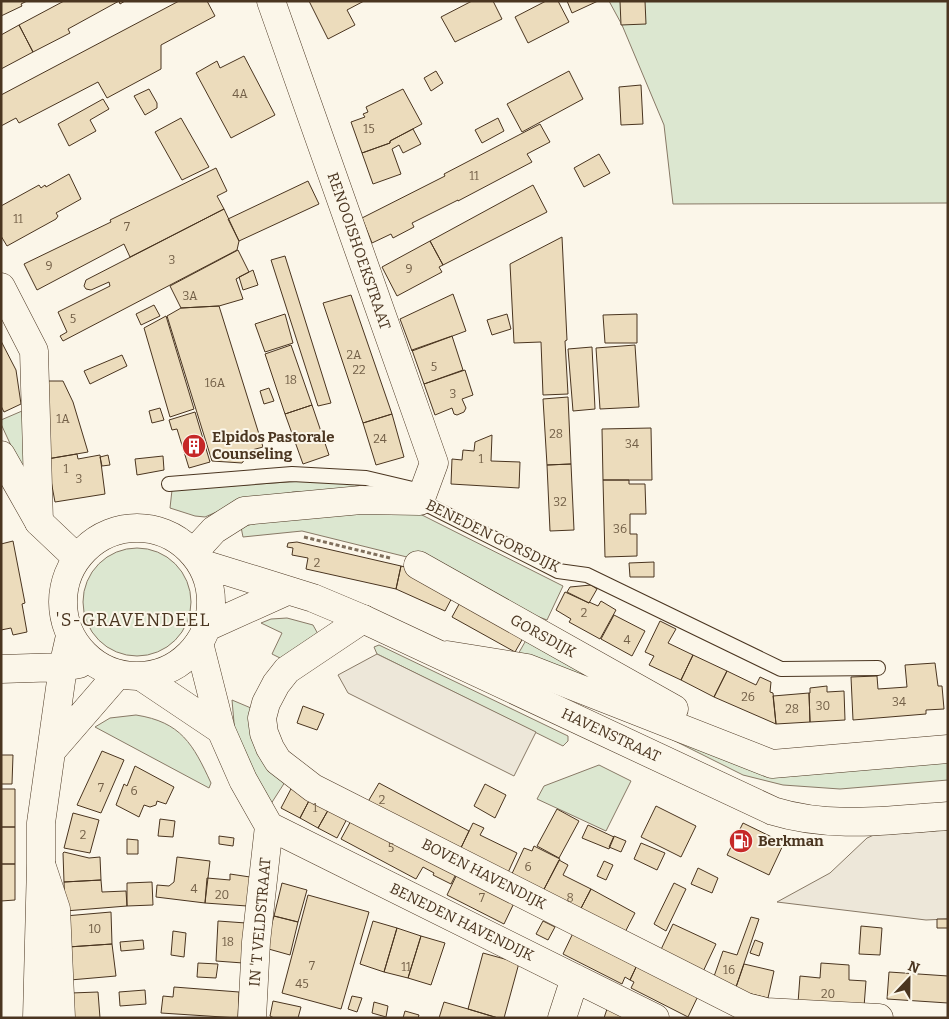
<svg xmlns="http://www.w3.org/2000/svg" width="949" height="1019" viewBox="0 0 949 1019" font-family="Bitter,serif">
<rect width="100%" height="100%" fill="#fbf6e9"/>
<path fill="#dce7d0" stroke="#887966" d="M609,1H948V203L673,204L664,125L622,25Z
M22,411L26,478L1,424V420Z
M302,481L345,482L364,487V491L293,492L228,507L205,517L195,516L170,508L172,490Z
M400,512L420,514L563,586L547,620L478,594L419,560L302,531L243,537L241,527L293,514Z
M83 602a54 54 0 1 1 108 0a54 54 0 1 1-108 0Z
M287,618L313,625L318,634L288,662L272,654L282,633L261,623L271,619Z
M529,635L618,688L517,656Z
M379,645L568,736V741L563,746L377,654L374,647Z
M232,700L258,711L285,782L267,810L235,734Z
M136,715C181,722 193,744 211,783L209,788L95,727L110,718Z
M651,729L753,753L948,747V780L840,789L783,785L743,775Z
M599,765L631,781L606,831L537,799L544,786Z"/>
<path fill="#ede7d9" stroke="#887966" d="M377,654L536,732L514,776L348,693L338,675Z
M948,830V919L926,920L777,902L830,873L867,838L874,835Z"/>
<path fill="#ecdcbc" stroke="#4a3520" d="M1,1H27L21,4L22,6L1,16Z
M64,1H125L120,4L119,1L68,29L70,33L33,52L19,25Z
M179,1H207L215,16L161,45V69L107,98L98,82L19,123L16,118L1,126V95Z
M309,1H364L347,10L355,25L328,39Z
M472,1H493L502,19L455,42L441,17Z
M546,1H558L569,22L528,43L515,17Z
M567,1H598L572,13Z
M620,1H645L646,24L621,25Z
M19,25L33,52L1,69V35Z
M244,56L275,115L231,138L196,73L217,61L220,68Z
M436,71L443,83L431,91L424,78Z
M569,71L583,99L522,132L507,104Z
M641,85L643,124L621,125L619,87Z
M149,89L157,103V108L145,115L134,96Z
M403,89L422,124L390,141V143L362,153L351,122L365,117L363,114L368,112L366,107Z
M103,99L109,109L90,120L96,131L69,146L58,124Z
M181,118L209,167L182,180L155,132Z
M498,118L504,131L482,143L475,130Z
M540,124L550,142L527,154L532,162L458,201V200L412,223L414,227L393,238L391,234L372,243L362,218L445,176L444,174Z
M413,129L421,144L403,153L399,145L392,149L401,174L373,184L362,153L390,143V141Z
M599,154L610,173L584,187L574,168Z
M216,168L227,191L217,196L224,209L130,257L124,244L37,290L24,264L111,222L110,220Z
M69,174L81,199L56,213L58,216L56,219L7,246L1,236V206L39,185L41,188L45,185L46,187Z
M308,181L319,204L239,241L228,219Z
M533,185L547,212L443,265L430,241Z
M224,209L239,241L237,250L63,341L60,336L67,332L58,312L110,286L109,282L91,290L86,289L84,286L86,280Z
M562,237L567,340L565,341L568,394L543,395L541,342L514,343L510,264Z
M430,241L443,265L439,267L442,272L397,296L382,267Z
M238,250L249,272L236,279L243,299L219,306L181,308L170,286Z
M285,256L331,403L318,406L271,260Z
M253,270L258,285L243,290L239,277Z
M453,294L466,331L412,351L400,319Z
M351,295L392,414L363,423L323,303Z
M154,305L160,316L141,325L136,314Z
M219,306L263,447L252,450L242,463L212,461L167,316L181,308Z
M285,314L293,343L265,352L255,324Z
M507,314L511,329L492,335L487,320Z
M637,314V343H605L603,315Z
M166,316L194,409L170,417L144,328Z
M452,336L463,370L424,384L412,350Z
M1,341L16,370L21,404L4,412L1,406Z
M291,345L312,405L285,414L265,354Z
M635,345L639,407L600,409L596,348Z
M592,347L595,409L573,411L568,349Z
M122,355L127,366L90,384L84,371Z
M465,370L473,395L462,399L466,408L464,412L457,415L454,414L452,408L435,415L424,384Z
M45,381H63L73,402L88,452L47,459Z
M269,388L274,401L264,404L260,391Z
M568,397L571,464L547,465L543,399Z
M312,405L329,455L303,464L285,414Z
M160,408L164,420L152,423L149,411Z
M195,412L210,462L189,468L177,429L172,430L169,420Z
M392,414L404,457L376,465L363,423Z
M651,428L652,480H603L602,429Z
M492,435L491,461L520,462L519,488L451,484L452,459L462,460L463,450L474,451L475,442Z
M77,454L78,459L100,455L105,494L55,502L47,459Z
M108,455L110,465L102,466L100,457Z
M163,456L164,470L137,475L135,459Z
M571,464L574,530L550,531L547,465Z
M603,480H629V484H645L646,514H630V534H637V556L605,557Z
M13,541L25,603L22,604L27,632L13,635L11,628L1,630V544Z
M297,542L401,566L396,589L306,569L308,558L292,555L293,548L287,547L288,543Z
M654,562V577H630L629,563Z
M401,566L413,569L455,592L445,611L396,589Z
M591,585L597,589L589,603L567,592L570,587Z
M565,592L589,603V602L598,606L601,601L616,610L600,639L569,622L571,619L556,610Z
M463,597L526,633L515,652L452,617Z
M614,615L645,631L632,656L601,639Z
M660,621L676,629L668,643L693,655L681,680L649,665L654,656L645,652Z
M693,655L727,671L714,697L681,680Z
M935,663L938,686H942L944,709L926,710V714L853,720L851,677L877,676L878,689L907,687L905,665Z
M727,671L756,685L760,677L771,682L770,692L773,693L776,724L714,697Z
M827,686V692L844,691L845,720L810,722L809,693H810V688Z
M809,693L810,722L776,724L773,696Z
M303,706L324,714L317,730L297,723Z
M102,751L124,760L101,813L77,805Z
M1,755H13L12,784H1Z
M135,766L174,787L166,804L157,801L156,805L150,807L144,805L139,817L116,805L124,784L127,786Z
M379,783L469,831L458,854L366,805Z
M485,784L506,795L495,818L474,806Z
M293,785L312,795L300,818L281,808Z
M1,789H15V827H1Z
M312,795L331,805L318,828L300,818Z
M331,805L349,815L337,838L318,828Z
M656,806L696,826L681,857L641,837Z
M557,809L579,821L559,858L537,846Z
M73,813L99,820L90,853L64,848Z
M353,817L457,872L451,884L433,875L434,873L423,867L416,879L341,839Z
M160,819L175,821L173,837L158,836Z
M473,823L484,828L480,835L517,853L505,879L457,856Z
M743,823L784,843L769,875L727,855Z
M588,825L614,837L609,849L582,838Z
M1,827H15V864H1Z
M219,836L234,838L233,846L219,844Z
M614,836L626,841L621,852L609,847Z
M127,839L138,840V854H127Z
M641,843L665,853L657,870L634,859Z
M534,846L560,859L541,895L509,880L524,848L532,851Z
M64,852L89,858L100,857L101,880L64,882L63,853Z
M177,857L210,861L205,903L156,897L157,885L169,886L174,882Z
M559,860L568,865L563,875L591,889L578,914L541,895Z
M604,861L613,865L606,880L597,876Z
M1,864H15V900L1,901Z
M698,868L718,878L712,893L691,884Z
M458,872L515,901L504,924L447,895Z
M230,874L250,877L247,906L205,903L207,878L230,880Z
M101,880L102,892L126,891L127,906L65,911L64,882Z
M152,882L153,905L127,906V883Z
M282,883L307,890L298,922L274,916Z
M674,883L686,889L666,931L654,924Z
M591,889L635,913L622,938L578,914Z
M308,895L369,912L341,1009L282,993Z
M111,912L112,944L68,947L65,916Z
M274,916L298,922L290,955L265,948Z
M751,917L759,919L735,990L712,982L723,951L737,955Z
M937,919H948V928H937Z
M218,921L246,923L243,963L216,961Z
M373,921L397,928L384,972L360,964Z
M543,921L555,927L548,940L536,934Z
M673,924L716,944L700,978L657,958Z
M861,926L882,928L880,955L859,954Z
M397,928L421,936L408,978L384,972Z
M173,931L186,933L184,957L171,955Z
M574,931L638,963L630,980L625,977L622,984L563,954Z
M421,936L445,943L431,985L408,978Z
M143,940L144,949L121,951L120,942Z
M755,940L763,943L759,956L750,953Z
M112,944L116,976L70,980L68,947Z
M483,953L519,963L504,1018H498L468,1009Z
M198,963L218,964L216,978L197,977Z
M638,963L699,994L688,1017L631,988L634,982L630,980Z
M821,963L849,965V980L866,981L864,1007L798,1003L800,976L820,978Z
M744,964L774,971L768,998L735,990Z
M889,972L948,976V1003L887,999Z
M174,987L239,992L238,1018L161,1013L163,996L173,997Z
M145,990L146,1004L120,1006L119,992Z
M98,992L100,1018H73L71,993Z
M352,996L362,998L357,1012L348,1009Z
M273,1001L301,1007L298,1018H274L270,1016Z
M374,1002L388,1006L386,1017L372,1013Z
M444,1002L468,1009L498,1018H439Z
M608,1006L631,1018H604Z
M405,1011L419,1015L418,1018H403Z"/>
<g fill="none" stroke-linecap="round" stroke-linejoin="round">
<g stroke="#4a3520" stroke-width="16">
<path id="lane" d="M169,484L292,474L366,478L421,491
M420,501L558,571L587,575L781,669L878,668"/>
</g>
<g stroke="#4a3520" stroke-width="29">
<path id="street" d="M1,287L34,351L39,522
M193,553L214,530L244,511L361,500L420,501L434,463L271,1
M418,565L674,709
M363,619L287,670L276,684L266,703L262,718L264,733L270,748L278,761L313,788L746,1007L766,1012L879,1018
M199,643L221,730L243,780L269,826
M447,655L527,668L772,764L948,749
M142,677L221,730
M269,826L655,1018
M42,867L56,909L61,1018
M252,1018L256,942L269,826
M562,1018L575,978"/>
</g>
<g stroke="#4a3520" stroke-width="29">
<path id="secondary" d="M1,455L39,522L77,558
M63 602a74 74 0 1 1 148 0a74 74 0 1 1-148 0Z
M200,563L313,598L363,619L773,811C831,829 888,820 948,816
M207,627L287,591
M1,669L63,667L79,664
M53,749L118,674
M37,1018L41,864V823L63,667L70,636"/>
</g>
<path stroke="#7f6f5c" stroke-width="3" stroke-dasharray="4 2.5" stroke-linecap="butt" d="M304,537L390,558"/>
<use href="#lane" stroke="#fbf6e9" stroke-width="14"/>
<use href="#street" stroke="#fbf6e9" stroke-width="28"/>
<use href="#secondary" stroke="#fbf6e9" stroke-width="28"/>
</g>
<defs>
<g id="building-disc" transform="scale(1.25)"><circle r="9.5" fill="#c62828" stroke="#fbf6e9"/><path d="M-4-6H4V6H1V3H-1V6H-4ZM-2.5-4.3h1.7v1.8h-1.7ZM.8-4.3h1.7v1.8H.8ZM-2.5-1h1.7V.8h-1.7ZM.8-1h1.7V.8H.8Z" fill="#fff"/></g>
<g id="fuel-disc" transform="scale(1.25)"><circle r="9.5" fill="#c62828" stroke="#fbf6e9"/><path d="M-5.5-6h7V0h2V4h1.3V-2.5L3-4.5l.8-.8L6-3V5H2.5V1h-1V6h-7ZM-4.2-4.7v3.2H.2V-4.7Z" fill="#fff"/></g>
</defs>
<g fill-rule="evenodd">
<use href="#building-disc" x="194" y="446"/>
<use href="#fuel-disc" x="741" y="841"/>
</g>
<g text-anchor="middle" stroke-width="4" stroke-linejoin="round" paint-order="stroke">
<g font-size="12" fill="#725f47">
<text x="240" y="98">4A</text>
<text x="369" y="133">15</text>
<text x="474" y="180">11</text>
<text x="18" y="223">11</text>
<text x="127" y="231">7</text>
<text x="172" y="264">3</text>
<text x="49" y="270">9</text>
<text x="409" y="273">9</text>
<text x="190" y="300">3A</text>
<text x="73" y="323">5</text>
<text x="354" y="359">2A</text>
<text x="434" y="371">5</text>
<text x="359" y="374">22</text>
<text x="291" y="384">18</text>
<text x="215" y="387">16A</text>
<text x="453" y="398">3</text>
<text x="63" y="423">1A</text>
<text x="556" y="438">28</text>
<text x="380" y="443">24</text>
<text x="632" y="448">34</text>
<text x="481" y="463">1</text>
<text x="66" y="473">1</text>
<text x="79" y="483">3</text>
<text x="560" y="506">32</text>
<text x="620" y="533">36</text>
<text x="317" y="567">2</text>
<text x="584" y="617">2</text>
<text x="627" y="644">4</text>
<text x="748" y="701">26</text>
<text x="899" y="706">34</text>
<text x="823" y="710">30</text>
<text x="792" y="713">28</text>
<text x="101" y="792">7</text>
<text x="134" y="795">6</text>
<text x="382" y="804">2</text>
<text x="315" y="812">1</text>
<text x="83" y="839">2</text>
<text x="391" y="852">5</text>
<text x="528" y="871">6</text>
<text x="194" y="893">4</text>
<text x="222" y="899">20</text>
<text x="482" y="902">7</text>
<text x="570" y="902">8</text>
<text x="95" y="933">10</text>
<text x="228" y="946">18</text>
<text x="312" y="970">7</text>
<text x="406" y="971">11</text>
<text x="729" y="974">16</text>
<text x="302" y="988">45</text>
<text x="828" y="998">20</text>
</g>
<g font-size="15" fill="#4a3520" stroke="#fbf6e9">
<text transform="translate(359 251) rotate(71)" y="5">RENOOISHOEKSTRAAT</text>
<text transform="translate(493 536) rotate(26)" y="5">BENEDEN GORSDIJK</text>
<text transform="translate(543 636) rotate(29)" y="5">GORSDIJK</text>
<text transform="translate(611 735) rotate(25)" y="5">HAVENSTRAAT</text>
<text transform="translate(484 874) rotate(27)" y="5">BOVEN HAVENDIJK</text>
<text transform="translate(260 922) rotate(-85)" y="5">IN 'T VELDSTRAAT</text>
<text transform="translate(462 922) rotate(26)" y="5">BENEDEN HAVENDIJK</text>
</g>
<g font-size="15" font-weight="bold" fill="#4a3520" stroke="#fbf6e9" text-anchor="start">
<text x="212" y="442">Elpidos Pastorale<tspan x="212" dy="17">Counseling</tspan></text>
<text x="758" y="846">Berkman</text>
</g>
<g font-size="18" letter-spacing="1" fill="#4a3520" stroke="#fbf6e9">
<text x="133" y="626">'S-GRAVENDEEL</text>
</g>
</g>
<rect width="949" height="1019" fill="none" stroke="#4a3520" stroke-width="5"/>
<g transform="translate(909 979) rotate(22)" stroke="#fbf6e9" stroke-width="4" paint-order="stroke">
<path d="M0-4L9 19L0 12L-9 19Z" fill="#4a3520"/>
<text y="-8" font-size="14" font-weight="bold" text-anchor="middle" fill="#4a3520">N</text>
</g>
</svg>
